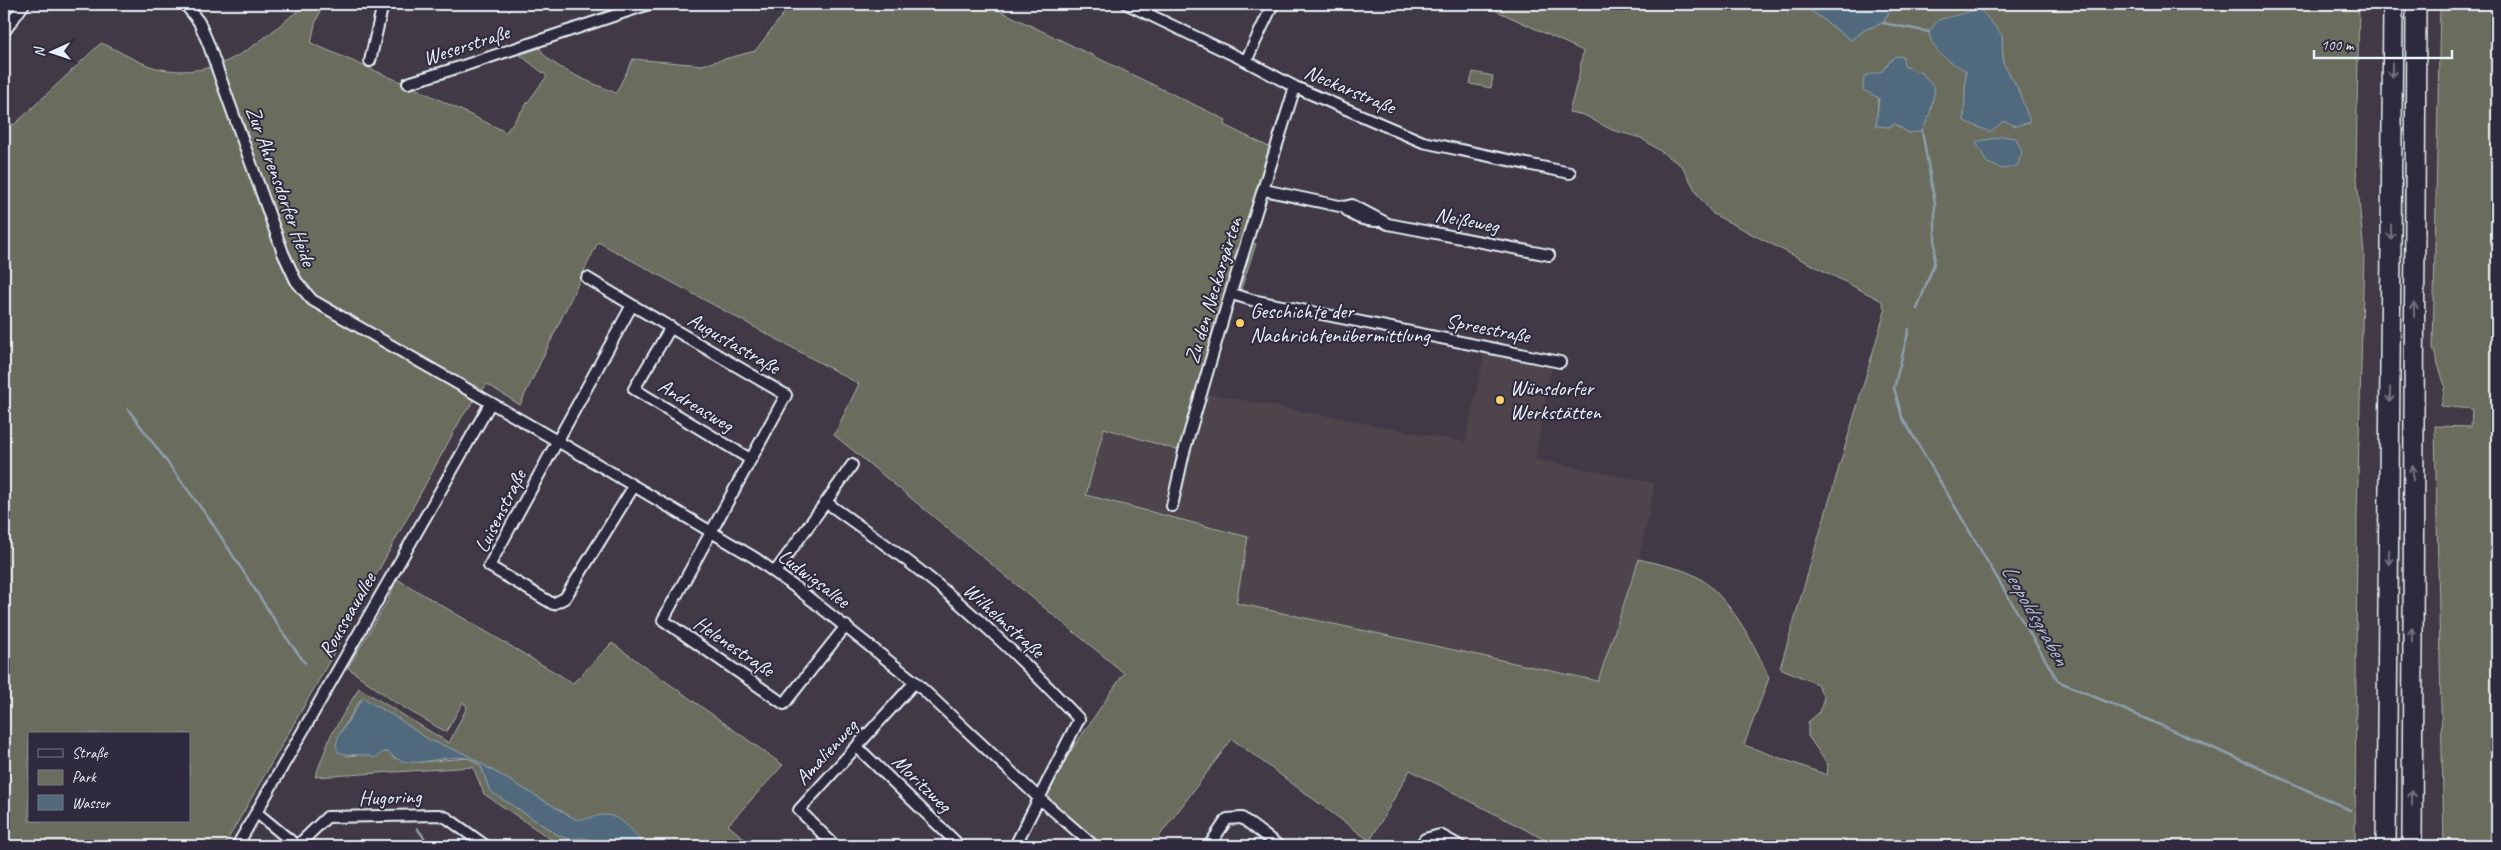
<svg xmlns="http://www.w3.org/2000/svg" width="2501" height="850" viewBox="0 0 2501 850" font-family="Caveat,sans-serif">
<rect width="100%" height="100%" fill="#413945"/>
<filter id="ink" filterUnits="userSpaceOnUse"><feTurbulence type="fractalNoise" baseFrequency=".02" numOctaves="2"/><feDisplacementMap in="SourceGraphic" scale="10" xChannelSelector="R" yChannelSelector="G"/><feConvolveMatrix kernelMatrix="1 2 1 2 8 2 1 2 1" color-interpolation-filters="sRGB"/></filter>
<g filter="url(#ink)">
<path fill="#4d444b" d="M1485,351L1552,365L1535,459L1655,483L1639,559L1598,681L1235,603L1248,537L1086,495L1104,428L1184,452L1200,392L1465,442Z
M4,526L8,731L4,785Z"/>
<path fill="#6a6c5d" stroke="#a9aeaa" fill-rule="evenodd" d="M306,4H323L315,24L311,43L417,89L506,132L547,76L520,55L540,48C547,67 598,85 616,93L633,59L702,65L755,51L791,4H986L1226,120L1224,125L1269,147L1242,239L1256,244L1241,289L1213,347L1184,452L1104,428L1086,495L1248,537L1236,603L1598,681L1639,559C1660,565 1688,568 1705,582C1735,607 1754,643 1769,678L1744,745L1827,775L1828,765L1808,736V722L1820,712L1824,697L1817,684L1780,668L1885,311L1882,301L1713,214L1699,197L1682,166L1641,138L1612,130L1584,115L1569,112L1579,75L1583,51L1482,4H1802L1851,40L1866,29L1883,23L1894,4H2359L2356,168L2364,254L2357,515L2355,846H1557L1410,770L1370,841L1232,739L1152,846H1078L1085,837L1039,798L1124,673L834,435L859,384L598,242L520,405L487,384L462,417L320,678L224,846H4V785L8,731L4,526V118L14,125L101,43C121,51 140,65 161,69C225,80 260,40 306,4ZM2002,35L2003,63L2017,87L1964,121L1966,70ZM1894,57L1904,66L1923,74L1909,133L1895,124L1876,126L1881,72ZM29,734H189V821H29Z
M2440,4H2497V846H2444L2435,426L2471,427L2472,409L2441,406L2445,386L2433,348Z
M1473,72L1493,76L1491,88L1470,84Z
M397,579L573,683L612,643L783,765L728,825L753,846H642L640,839L575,819L465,754L429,740L399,719L360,700L339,735L347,756L383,752H388L394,758L420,762L468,758L481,766L490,791L501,798L558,835L585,838L604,846H561L484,794L473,767L315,777L331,735L359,688L449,743L467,707L463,702L446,732L396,703L348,668L388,600Z"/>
<path fill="#51697b" stroke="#8d9fad" d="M1802,4H1894L1883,23L1866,29L1851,40Z
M1980,9L2002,35L2003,63L2017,87L2030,122L2016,126L2004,121L1990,132L1964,121L1966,71C1947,59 1933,54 1929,32L1938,20Z
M1903,56L1904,66L1923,74L1935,89L1930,114L1922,131L1909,133L1895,124L1889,127L1876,126L1879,98L1863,90L1864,76L1881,72L1894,57Z
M2001,136L2016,138L2022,152L2017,166L2003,169L1987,163L1976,142C1985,139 1993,140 2001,136Z
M363,698L399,719L429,740L465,754L575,819C585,821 592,816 603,815C619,814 637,832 642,846H604L585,838L568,839L558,835L490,791L481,766C477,763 472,759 468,758C442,753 408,774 388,752H383L375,758C362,752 350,757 338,752L336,745L339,735Z"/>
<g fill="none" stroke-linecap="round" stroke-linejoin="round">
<path stroke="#8d9fad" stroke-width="2.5" d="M1883,23L1929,32
M1917,309L1934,264L1935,250V203L1922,131
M1909,329L1894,388L1902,417L2058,681L2248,763L2350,810
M128,409L210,520L283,633L305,663
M417,828L430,846
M2427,845L2430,846"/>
<g stroke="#e8f1f8" stroke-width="14">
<path id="minor" d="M185,4L199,22L208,43L283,253L296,281L312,300L592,461L755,558L799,590L915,682L1039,798L1094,846
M1127,4L1246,61L1295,87L1423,142L1570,173
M4,32L24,4
M370,61L383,4
M1246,61L1273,4
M408,83L463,66L649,4
M1264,190L1344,207L1352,205L1388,224L1549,255
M1344,207C1353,218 1366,221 1379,221
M587,278L632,305
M1232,294L1252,300L1560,362
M671,327L634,389L750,459
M634,486L565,598L553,604L489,566L632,305L786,395L663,620L784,704L846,626
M826,502L852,465
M1172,506L1184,452L1226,308L1295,87
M775,572L826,502C857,525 889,546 919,570C977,615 1028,666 1079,719L1015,846
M857,747L960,846
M257,813L297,846
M237,846L490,404
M297,846L327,817L439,815L447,818L486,846
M835,846L799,810L915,682
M1209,846L1227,819L1242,818L1279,846
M1420,846L1425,839L1440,835L1460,846"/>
</g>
<g stroke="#e8f1f8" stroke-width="22">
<path id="motorway" d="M2386,846L2393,4
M2412,846L2416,4"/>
</g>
<use href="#minor" stroke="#2f2a3d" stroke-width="10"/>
<use href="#motorway" stroke="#2f2a3d" stroke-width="19"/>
</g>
<defs><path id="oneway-shaft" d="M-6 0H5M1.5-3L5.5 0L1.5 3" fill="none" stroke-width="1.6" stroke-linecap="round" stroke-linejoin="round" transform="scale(1.25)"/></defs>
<g stroke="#70707e">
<use href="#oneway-shaft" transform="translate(2392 70) rotate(90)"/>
<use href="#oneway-shaft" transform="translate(2391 232) rotate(90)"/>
<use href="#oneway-shaft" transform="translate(2414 310) rotate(-90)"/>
<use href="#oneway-shaft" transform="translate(2390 395) rotate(90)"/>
<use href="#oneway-shaft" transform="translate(2413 473) rotate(-90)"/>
<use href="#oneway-shaft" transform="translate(2389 557) rotate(91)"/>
<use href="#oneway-shaft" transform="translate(2412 635) rotate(-90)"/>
<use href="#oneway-shaft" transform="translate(2412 798) rotate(-90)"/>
</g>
</g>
<g fill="#ffd166" stroke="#2f2a3d" stroke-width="2">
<circle cx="1240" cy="323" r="5"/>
<circle cx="1500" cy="400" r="5"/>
</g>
<g text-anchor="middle" stroke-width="4" stroke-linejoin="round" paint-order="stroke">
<g font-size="21" fill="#e8f1f8" stroke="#2f2a3d">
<text transform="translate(466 45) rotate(-18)" y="7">Weserstraße</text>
<text transform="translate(1350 89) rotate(23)" y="7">Neckarstraße</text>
<text transform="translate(281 186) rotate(70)" y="7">Zur Ahrensdorfer Heide</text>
<text transform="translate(1467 220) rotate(11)" y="7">Neißeweg</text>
<text transform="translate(1213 290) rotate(-73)" y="7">Zu den Neckargärten</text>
<text transform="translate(1488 328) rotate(11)" y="7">Spreestraße</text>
<text transform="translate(734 343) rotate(30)" y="7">Augustastraße</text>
<text transform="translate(696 405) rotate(31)" y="7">Andreasweg</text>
<text transform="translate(500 511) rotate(-63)" y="7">Luisenstraße</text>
<text transform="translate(814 578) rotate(37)" y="7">Ludwigsallee</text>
<text transform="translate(347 615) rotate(-60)" y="7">Rousseauallee</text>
<text transform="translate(1004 620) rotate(42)" y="7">Wilhelmstraße</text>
<text transform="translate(734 646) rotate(34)" y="7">Helenestraße</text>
<text transform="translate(826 752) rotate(-47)" y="7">Amalienweg</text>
<text transform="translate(922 783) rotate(44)" y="7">Moritzweg</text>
<text transform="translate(390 797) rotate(-2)" y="7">Hugoring</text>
</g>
<g font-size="21" fill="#e8f1f8" stroke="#2f2a3d" text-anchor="start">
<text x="1250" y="318">Geschichte der<tspan x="1250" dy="24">Nachrichtenübermittlung</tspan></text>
<text x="1510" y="395">Wünsdorfer<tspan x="1510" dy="24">Werkstätten</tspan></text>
</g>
<g font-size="22" font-style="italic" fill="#acbbc6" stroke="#2f2a3d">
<text transform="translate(2036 614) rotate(60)" y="8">Leopoldsgraben</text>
</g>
</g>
<rect width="2501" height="850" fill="none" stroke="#2f2a3d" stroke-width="20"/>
<rect x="10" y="10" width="2481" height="830" fill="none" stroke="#e8f1f8" stroke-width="2" filter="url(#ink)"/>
<rect x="28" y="732" width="162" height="90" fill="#2f2a3d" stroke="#797a88"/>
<rect x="38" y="749" width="25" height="8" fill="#2f2a3d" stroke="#797a88"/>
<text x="72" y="758" font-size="15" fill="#e8f1f8">Straße</text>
<rect x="38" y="770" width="25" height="15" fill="#6a6c5d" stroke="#797a88"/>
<text x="72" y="782" font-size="15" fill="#e8f1f8">Park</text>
<rect x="38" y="795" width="25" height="15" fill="#51697b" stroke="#797a88"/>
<text x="72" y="808" font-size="15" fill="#e8f1f8">Wasser</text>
<g transform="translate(52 52) rotate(267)" stroke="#2f2a3d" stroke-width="4" paint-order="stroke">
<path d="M0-4L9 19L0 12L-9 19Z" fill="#e8f1f8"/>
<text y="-8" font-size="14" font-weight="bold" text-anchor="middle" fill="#e8f1f8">N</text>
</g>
<path d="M2314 50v8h138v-8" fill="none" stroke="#e8f1f8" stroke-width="2.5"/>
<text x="2321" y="50" font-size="15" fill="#e8f1f8" stroke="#2f2a3d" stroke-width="4" paint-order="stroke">100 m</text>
</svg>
